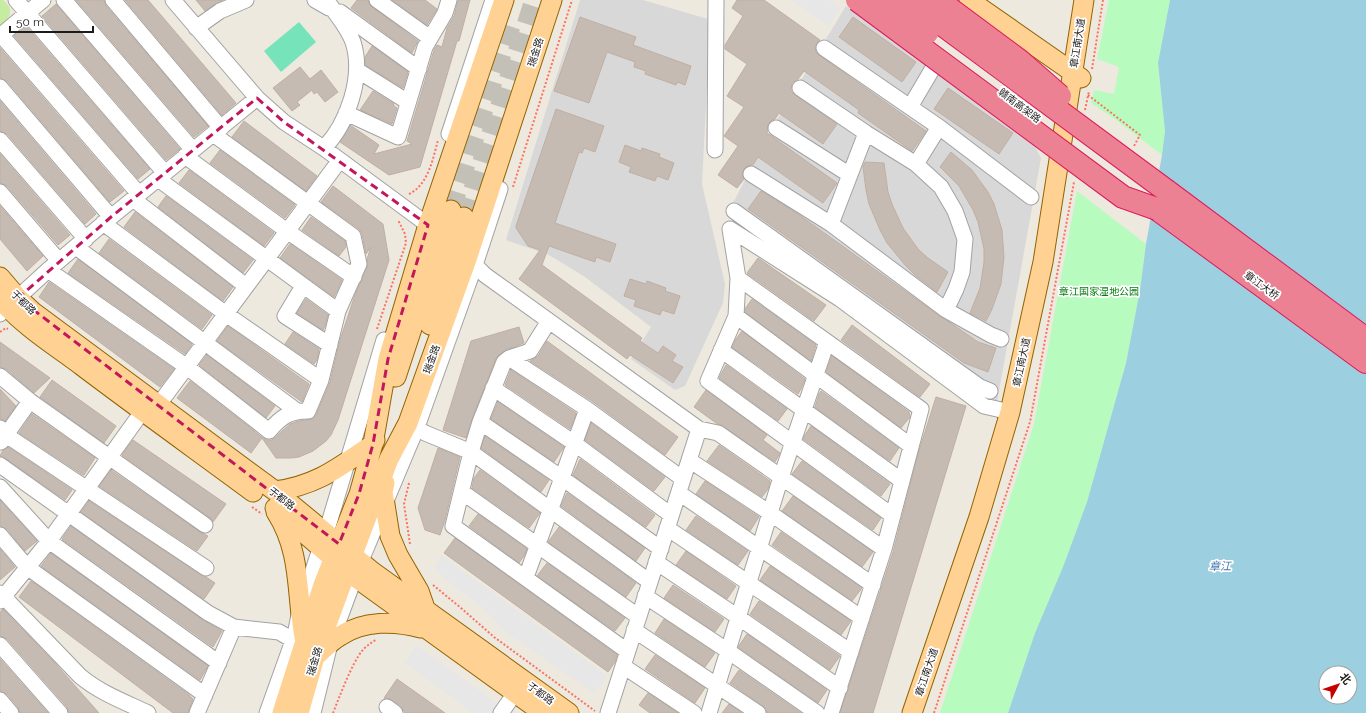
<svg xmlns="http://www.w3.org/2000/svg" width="1366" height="713" viewBox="0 0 1366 713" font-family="Raleway,'Noto Sans SC',sans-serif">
<rect width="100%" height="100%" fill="#ede9df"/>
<path fill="#d9d8d8" d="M580,0H643L708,19L707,85L702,184L725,284L723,303L685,386L675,390L631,359L651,327L585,277L549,255L506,240Z
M846,6L1031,139L1041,158L997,402L982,395L731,207L772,128Z"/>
<path fill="#c5eca1" d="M0,0H3C16,11 9,18 0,28Z"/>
<path fill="#b7fcbe" d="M1109,0H1170L1158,63L1165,131L1162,155L1116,120L1091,103L1094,90L1114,94L1119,67L1097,59Z
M1077,191L1146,244L1140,290L1126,363L1087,502L1063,567L1035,633L1008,713H940L1034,424Z"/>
<path fill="#77e3ba" d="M299,22L316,42L281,72L264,51Z"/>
<path fill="#e7e7e7" d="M791,0H829L841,8L829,26Z
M441,555L607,676L594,693L505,632L481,606L445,579L435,568Z
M416,645L511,713H473L405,663Z"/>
<path fill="#9ccfdf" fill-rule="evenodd" d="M1170,0H1366V713H1008L1035,633L1063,567L1087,502L1126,363L1140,290L1146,244L1162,155L1165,131L1158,63ZM1326,673H1350V697H1326Z"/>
<path fill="#c5bbb3" stroke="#c0afa1" d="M76,0H104L106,6L208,126L194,137Z
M125,0H148L236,103L222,115Z
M196,0H223L215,4L205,11Z
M357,0H368L369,4L372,7L418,41L412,53L351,8Z
M392,0H425L437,9L427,25Z
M458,0H470L459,41H457L420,167L389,175L340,142L350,125L379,145L374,154L412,144L407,141L434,50L437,45L442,47L447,28L454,16Z
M737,0H764L820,40L817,43L815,47L816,52L819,55L926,131L912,151L858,113L859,110L804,71L798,79L792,83L791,91L795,95L837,124L823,144L779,113L775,119L772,120L768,124L767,133L837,183L823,203L758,157L753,165L747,166L744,169L742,174L744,179L737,188L718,175L738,146L724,136L744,107L727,96L747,64L725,49V45L743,16L732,8Z
M56,4L180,149L166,160L42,16Z
M580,17L636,37L633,45L691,66L685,85L677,82L676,85L645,74L646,71L634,67L635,62L607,52L589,103L554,91Z
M853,17L916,62L902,82L839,37Z
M26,26L150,169L138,179L14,36Z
M372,46L408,72L403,88L365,65V57Z
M0,48L124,191L110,202L7,81L0,78Z
M300,67L310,79L321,70L338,92L325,102L317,92L314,94L312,90L297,102L300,105L292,111L273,88Z
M948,88L1013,133L999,154L934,109Z
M373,91L394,104L393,105L397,108L392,124L360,110Z
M0,101L96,214L85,224L7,134L0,131Z
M556,109L604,126L595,152L584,148L582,153L579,152L555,223L616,244L610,262L596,257L595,262L549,246L542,265L642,338L640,341L658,353L663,346L676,355L672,361L683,367L673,383L630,355L627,359L519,279L540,250L528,246L516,228V226Z
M244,121L317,176L306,191L232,137Z
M625,145L641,151L642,148L660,154L659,157L674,163L668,180L657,176L655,181L629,172L631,167L619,162Z
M220,150L295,205L285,218L210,163Z
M951,152L972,170L988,192L994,204L1002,230L1004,257L1001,284L992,309L986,321L970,313L980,288L984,262V249L978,222L973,210L959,186L940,167Z
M0,154L70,235L58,245L7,186L0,183Z
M865,162L884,163L888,192L892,204L903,228L918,249L928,258L948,272L937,292L915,275L905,265L887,243L880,230L869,204L866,190L863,167Z
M189,170L274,233L264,246L179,183Z
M333,186L383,224L389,260L338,420L331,435L326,441L313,451L299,457L291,458H276L262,438L251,453L177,398L190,381L263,438L268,440H272L290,424L298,421L313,419L316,415L330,382L340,340L355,295L367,268V259L371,247L366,254L362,234L359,229L321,202Z
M761,191L798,214L941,317L952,324L978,342L996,348L988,372L964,363L748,209Z
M166,196L253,260L243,273L158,207Z
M0,206L43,256L27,271L0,239Z
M135,212L233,287L223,301L124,227Z
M311,217L345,241L346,247L339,256L302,230Z
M109,239L212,315L202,329L99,253Z
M290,244L342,280L334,297L280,258Z
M758,258L826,305L814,321L747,273Z
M78,259L192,344L185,354L68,273Z
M630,279L646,284L647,281L666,288L665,291L680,296L674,314L662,310L660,315L634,306L636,300L624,296Z
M49,282L174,369L160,387L39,297Z
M306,299L328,315L325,326L323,330L297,313Z
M752,299L816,345L811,361L745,312V309Z
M852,325L930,384L920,397L841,340Z
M228,326L309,384L302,402L217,341Z
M519,327L524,343L505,350L496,358L472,419L466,438L443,430L471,341Z
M742,331L805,379L801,389L798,394L732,347L736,339Z
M293,332L319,349L317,360L314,364L285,344Z
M547,341L678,437L665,455L592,401L530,361L538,356Z
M0,342L50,378L34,393L6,369L0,367Z
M207,355L275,406L266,418L199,365Z
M832,356L909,412L910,417L901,428L826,372Z
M726,365L787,409L778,421L719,378Z
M511,370L576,413L570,429L505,385Z
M52,380L116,426L104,443L40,397Z
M0,389L16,406L5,421L0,419Z
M706,390L767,435L763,440L780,453L775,462L723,426L716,423L694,407Z
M821,391L899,448L890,461L815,407L819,394Z
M936,397L966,406L873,713H840L893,552L918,454Z
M498,402L564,447L554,462L491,419Z
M32,414L95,458L84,475H83L19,433Z
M591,423L665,477L654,491L585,440Z
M811,426L890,484L881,496L803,439L805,435Z
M485,436L549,480L541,492L481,448Z
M133,440L226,504L213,522L210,518L122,455Z
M719,445L770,481L768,489L762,497L707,461Z
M8,447L72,490L65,500L5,458L0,456L3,450Z
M438,448L460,457L445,520L440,535L425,530L418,508Z
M580,459L655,515L646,527L573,475Z
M802,461L881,518L873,530L792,474Z
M111,470L200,532L208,536L197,551L99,486Z
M480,470L540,513L529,528L472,488L474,478Z
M705,481L759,517L750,531L696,494Z
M567,493L645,548L636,561L561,506Z
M793,496L873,552L862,567L782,511Z
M0,500L37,541L25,551L7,529L0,526Z
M89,501L201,575L206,577L215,583L204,599L81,512Z
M478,514L527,549L524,556L519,563L469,526Z
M696,516L748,551L738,565L686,530Z
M71,526L203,620L222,631L213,647L62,539Z
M559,527L636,583L626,597L548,542Z
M781,532L862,588L852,601L772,545Z
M455,538L617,655L615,662L608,672L444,553Z
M0,549L15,567L0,580Z
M686,551L736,586L727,599L676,565Z
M51,553L208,666L200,680L41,566Z
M547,563L625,618L615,631L537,576Z
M770,566L851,621L841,635L760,580Z
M31,581L189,695L193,699L188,713H173L19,597Z
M673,585L724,619L715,632L664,598Z
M759,601L840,656L830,670L750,614Z
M3,609L54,662L99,713H69L67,707L7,639L0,636V612Z
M664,619L715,653L705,667L655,633Z
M747,634L827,690L818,703L738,647Z
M655,655L705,688L695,703L645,669Z
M0,659L48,713H20L18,707L7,694L0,691Z
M739,670L801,713H767L766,709L763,706L730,683Z
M397,679L445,713H405L401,706L392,700L384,698Z
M648,693L678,713H650L639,705Z
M729,704L742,713H722Z"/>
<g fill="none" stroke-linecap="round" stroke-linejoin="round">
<path stroke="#c3c0b8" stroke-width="19" stroke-dasharray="19 10" stroke-linecap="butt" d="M451,210L513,20
M464,217L534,0"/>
<g stroke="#a2a2a2" stroke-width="17">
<path id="minor" d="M16,0L165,173
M64,0L193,150
M113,0L221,128
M173,0L257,98L284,122L325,149L428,225
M315,0L329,8L330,5C338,17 348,28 353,42C364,76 348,123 324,148
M377,0L430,38
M340,12L419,69
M196,28L220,11L246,0
M1,35L139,194
M0,36L43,0
M824,48L939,127L1031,197
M357,70L408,102
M0,87L111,217
M800,88L866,133L916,164L941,187L955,211L965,239L962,272L956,289L946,310
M910,107L933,68
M346,113L398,137L425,47L445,13L449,0
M776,128L850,175
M449,134L493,0
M0,140L86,239
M715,150L716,0
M185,156L287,231L354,277
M916,164L939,127
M751,174L831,224L946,310L991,335L1001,339
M158,179L338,311
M0,192L59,261
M133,199L246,286
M734,211L980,387L990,391
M103,223L226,314L321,380
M831,224L866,133
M730,229L738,278L736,316L708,381L893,516
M730,229L840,299L984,406L1010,412
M76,247L297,411
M468,260L475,265L485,275L699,429L608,713
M48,270L187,367L269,431C281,417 289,411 308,411L321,380L338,311L359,264L353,236L213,134
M738,278L921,409L884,549L831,713
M303,286L285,316L330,345
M0,314L48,270L111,217L257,98
M736,316L911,446
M549,321L530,351L509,358L504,362L480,422L471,452L453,526L627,651
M721,350L902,481
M509,358L587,409L683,479
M0,376L30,401L205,525
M493,388L574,443L671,515
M159,404L340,160
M480,422L562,478L661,549
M409,424L425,433L471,452L650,582
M0,428L6,435L206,568
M699,429L718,433L884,549
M1,442L30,401
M689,460L770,513L873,585
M0,465L208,613L234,627L279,632L293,640L302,641
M0,487L49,541L219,663
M462,492L639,617
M679,493L862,618
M667,528L851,652
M0,535L27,567L205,695
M656,562L738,617L840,688
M526,577L587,409
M0,593L80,676C100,693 125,702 148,713
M645,596L728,651L817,713
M0,601L49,541L142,412
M634,630L758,713
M0,645L60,713
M623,666L694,713
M0,700L11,713
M387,707L395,713
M197,713L234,627
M267,713L295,635L300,610L321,546L326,533L384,340
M313,713L330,644L360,563L417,427L475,265L500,189
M501,713L515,693
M709,713L781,477L827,342"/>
</g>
<g stroke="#926300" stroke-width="21">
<path id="major" d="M969,0L1081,78
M0,277L18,298L33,312L275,491L373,572L569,713
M0,299C23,326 54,345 82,366C139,409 196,450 253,492
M430,325L464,217
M396,377L451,210
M385,483L383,492L390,536L398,555L419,591L426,611
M275,491C318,485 339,467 373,444L375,440
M275,508L355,577L543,713
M276,512C302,553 296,592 304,637
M316,656C324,649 331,641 340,636C364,620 395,621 421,628
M282,713L323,585L359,494L373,444L388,359L428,225L504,0
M299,713L315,657L347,570L389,459L408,423L467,259L552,0
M912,713L979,517L1010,412L1043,262L1084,0"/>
</g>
<g stroke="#df195a" stroke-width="24">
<path id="highway" d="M1167,191L1366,339
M1157,209L1366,362"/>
</g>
<path stroke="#ff715f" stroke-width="2" stroke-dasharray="2 2" stroke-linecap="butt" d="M1092,69L1103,0
M1088,95L1140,135L1134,146
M1085,110L1089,91
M513,187L572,0
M409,194C428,185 433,159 438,140
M377,329L406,243L405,234L398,220
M0,332L6,328L8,329
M409,483L404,504L410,544
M252,507L262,514
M433,585L461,608L494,637L595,711
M333,713C339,698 352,663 362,651C366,646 371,643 377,639
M934,713L1030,422L1074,182"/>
<use href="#minor" stroke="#fff" stroke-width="15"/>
<use href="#major" stroke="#ffd293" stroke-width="19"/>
<use href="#highway" stroke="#eb8193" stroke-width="22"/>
<g stroke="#df195a" stroke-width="24" stroke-linecap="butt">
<path id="highway-bridge" d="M857,0L1123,197L1157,209
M883,0L927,33
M909,0L1167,191
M938,0L1020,61L1060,96"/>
</g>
<use href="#highway-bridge" stroke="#eb8193" stroke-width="22"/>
</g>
<path fill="none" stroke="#c2185b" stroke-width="3" stroke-dasharray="8 5" stroke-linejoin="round" d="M257,98L284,122L428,225L388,359L373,444L359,494L339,544L18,298L111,217Z"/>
<g text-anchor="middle" stroke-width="3.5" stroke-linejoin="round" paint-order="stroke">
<g font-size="10" fill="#1b1b1b" stroke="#fff">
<text transform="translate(1077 43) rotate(-81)" y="4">章江南大道</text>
<text transform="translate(535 52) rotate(-72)" y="4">瑞金路</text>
<text transform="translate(1020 105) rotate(37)" y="4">赣南高架路</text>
<text transform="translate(1262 285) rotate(36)" y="4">章江大桥</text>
<text transform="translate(24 302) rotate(44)" y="4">于都路</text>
<text transform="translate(431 359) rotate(-70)" y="4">瑞金路</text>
<text transform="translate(1021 362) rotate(-78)" y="4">章江南大道</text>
<text transform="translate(282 498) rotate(38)" y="4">于都路</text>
<text transform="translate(314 661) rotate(-73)" y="4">瑞金路</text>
<text transform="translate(926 672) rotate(-71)" y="4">章江南大道</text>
<text transform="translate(541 693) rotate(36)" y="4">于都路</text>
</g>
<g font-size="10" fill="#047d10" stroke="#fff">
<text x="1099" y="295">章江国家湿地公园</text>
</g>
<g font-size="11" font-style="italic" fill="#4378af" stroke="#fff">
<text x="1220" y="570">章江</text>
</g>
</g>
<g transform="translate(1338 685) rotate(50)"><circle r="19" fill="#ffffff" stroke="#a4a4a4"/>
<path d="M0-3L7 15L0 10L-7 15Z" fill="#c60200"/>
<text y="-6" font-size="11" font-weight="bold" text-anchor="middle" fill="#1b1b1b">北</text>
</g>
<path d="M10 26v6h83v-6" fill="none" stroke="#1b1b1b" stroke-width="2"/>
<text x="16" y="26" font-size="12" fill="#1b1b1b" stroke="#ffffff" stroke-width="3" paint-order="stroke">50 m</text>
</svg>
